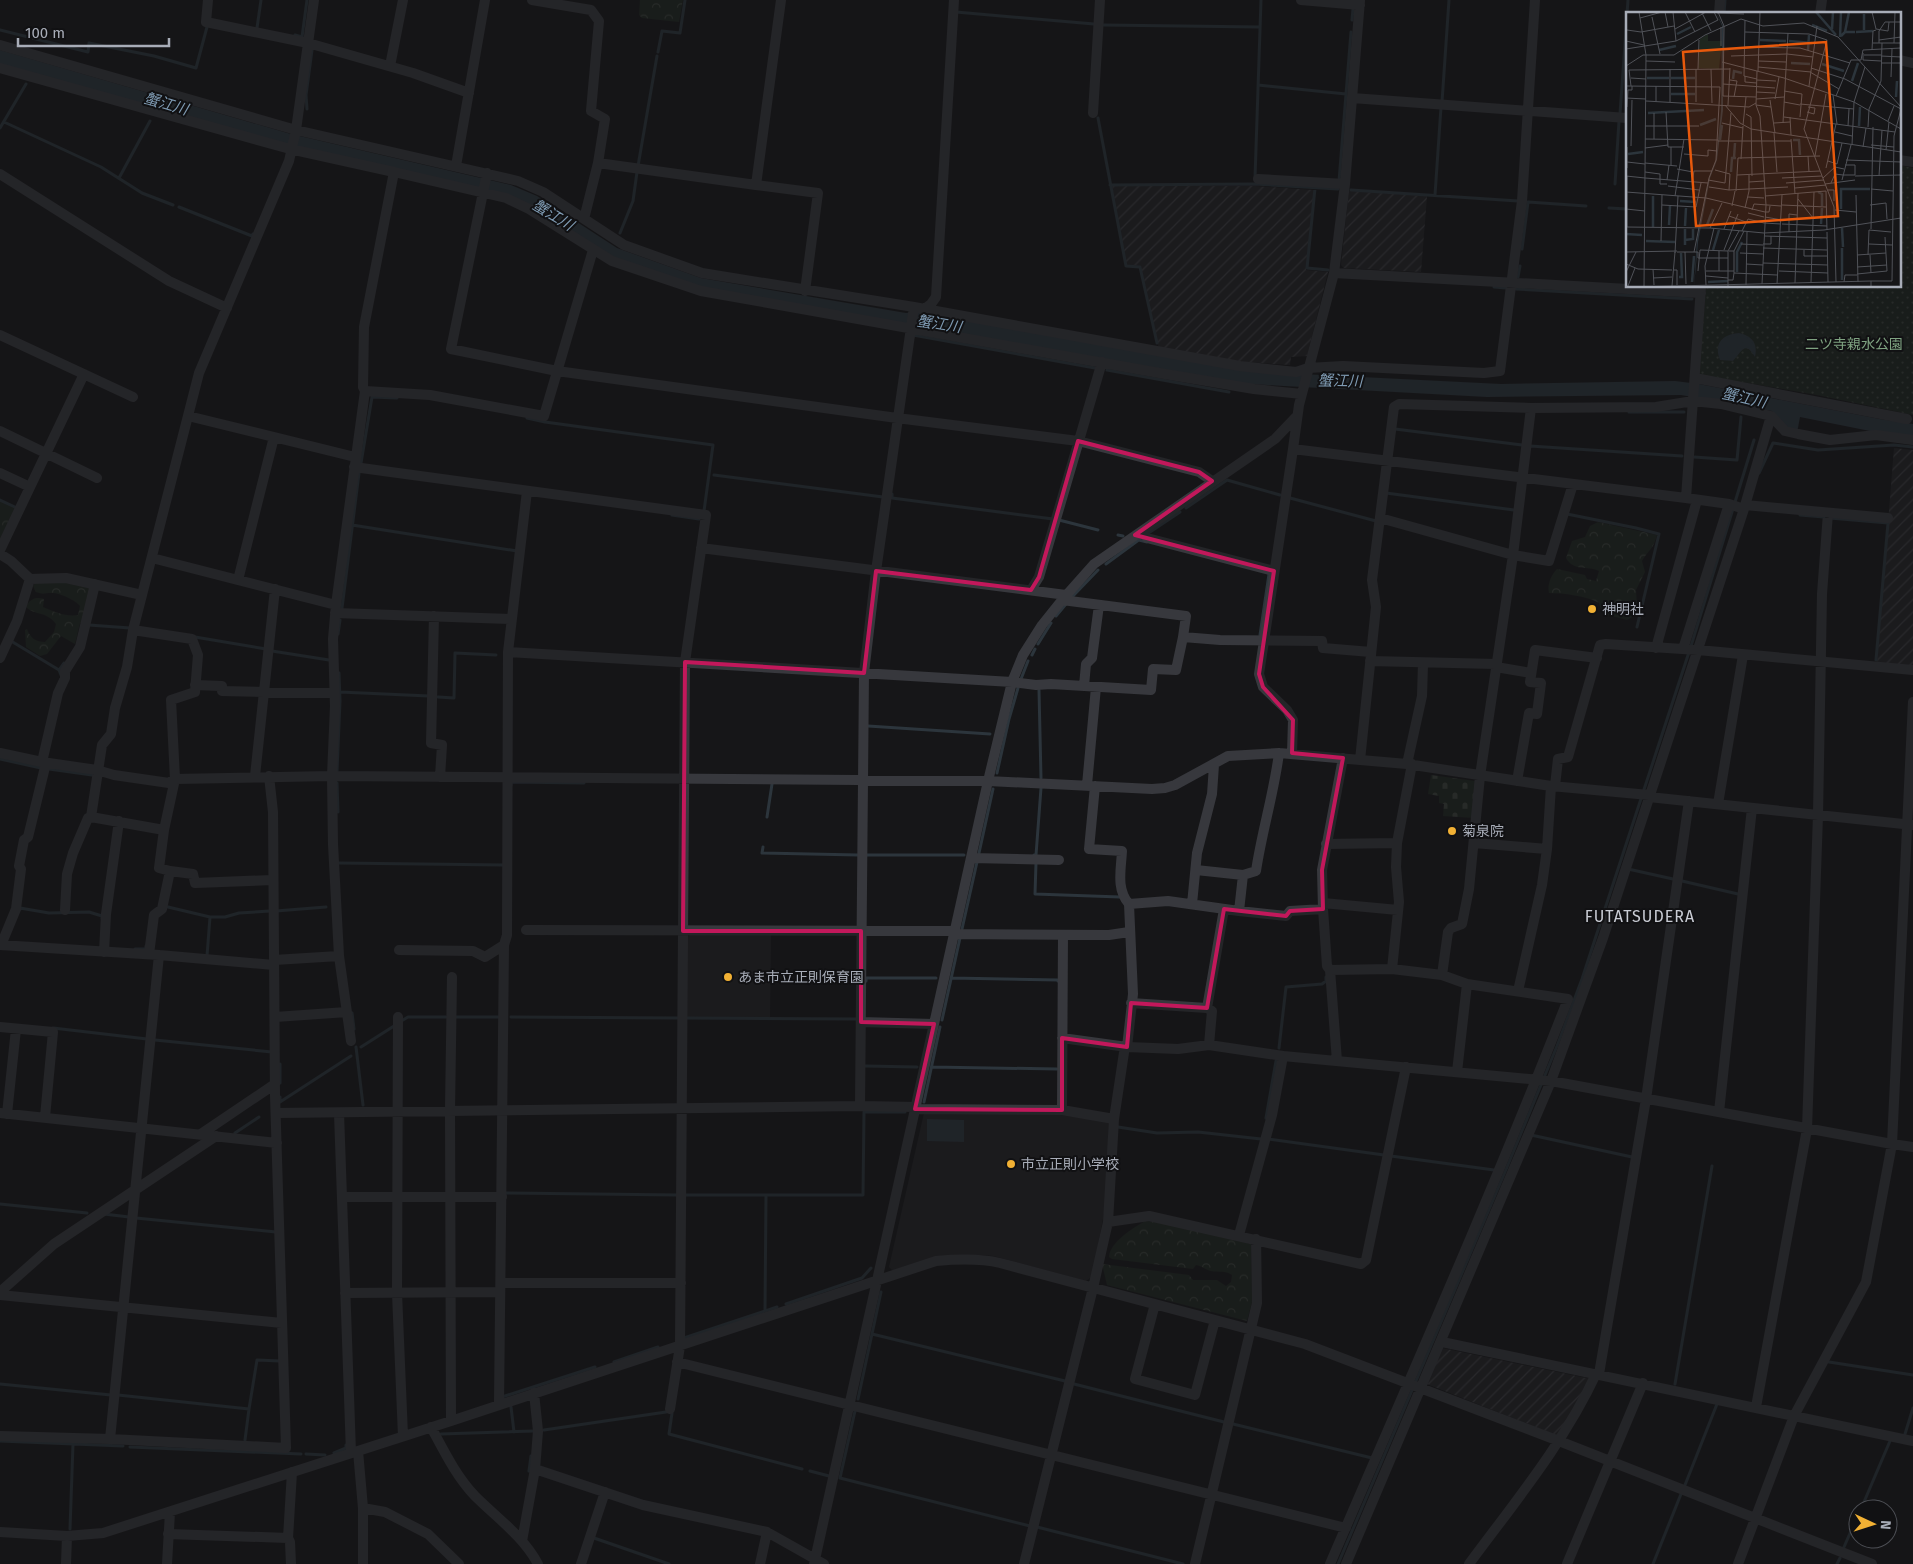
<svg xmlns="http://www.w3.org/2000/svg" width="1913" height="1564" viewBox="0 0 1913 1564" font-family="'Fira Sans','Noto Sans JP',sans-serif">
<defs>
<pattern id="industrial-furrows" width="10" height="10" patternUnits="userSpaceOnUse" patternTransform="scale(1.25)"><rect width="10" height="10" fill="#222225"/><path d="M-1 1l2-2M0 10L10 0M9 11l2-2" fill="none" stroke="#3f3f43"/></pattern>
<pattern id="forest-crowns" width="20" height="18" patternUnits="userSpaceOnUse" patternTransform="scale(1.25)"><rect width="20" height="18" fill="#1e261f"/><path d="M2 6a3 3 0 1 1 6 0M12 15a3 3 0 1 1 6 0" fill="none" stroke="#3c433d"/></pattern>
<pattern id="cemetery-stones" width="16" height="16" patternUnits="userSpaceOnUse" patternTransform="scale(1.25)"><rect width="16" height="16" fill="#1e261f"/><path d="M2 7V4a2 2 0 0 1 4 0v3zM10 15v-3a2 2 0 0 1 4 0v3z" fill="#3c433d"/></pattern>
<pattern id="park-dots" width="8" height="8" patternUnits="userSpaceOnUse" patternTransform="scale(1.25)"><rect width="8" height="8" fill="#1e261f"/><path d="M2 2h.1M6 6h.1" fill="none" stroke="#3c433d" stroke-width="1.8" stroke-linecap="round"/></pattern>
</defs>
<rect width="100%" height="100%" fill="#161618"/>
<path fill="#222225" d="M690,934L771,935L770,1017H686L687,938Z
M924,1113L1061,1115L1109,1122L1106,1203L1092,1277L1086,1281L993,1256L983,1255L893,1271L889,1267Z"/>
<path fill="url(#industrial-furrows)" d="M1112,186H1255L1314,190L1306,270L1328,272L1307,356L1291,357L1290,365L1246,362L1159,349L1141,266L1126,265Z
M1349,191L1427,196L1421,272L1344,268L1341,265Z
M1894,448L1913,450V667L1877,663Z
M1442,1348L1591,1379L1562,1432L1556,1435L1427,1384Z"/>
<path fill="url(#forest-crowns)" d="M640,0H683L679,22L642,18L639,15Z
M0,501L15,508L0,539Z
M1598,522L1657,535C1653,550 1649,549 1642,561L1645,572L1636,590L1637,607L1634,616L1627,620L1604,614L1602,612L1599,603C1587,596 1563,593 1549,593C1547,585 1551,575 1557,569L1585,575L1587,579L1596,581L1599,571C1587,565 1574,572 1566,558L1572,541L1585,537L1590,526Z
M59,580L91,587L83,623H80L75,644L61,636L47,654L40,656L26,647L25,630L27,629C30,638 36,642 45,642L54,632L56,624C45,610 35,616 26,607L27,604C33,598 36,597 44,599L43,607C54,612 67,617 78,615L80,606C76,600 58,592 51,593C44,593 44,595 36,592L33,586L35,583Z
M1145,1221L1163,1223L1251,1244L1252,1302L1247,1321L1107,1285L1102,1264L1189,1275L1193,1280H1217L1226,1286L1231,1282L1232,1275C1225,1270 1219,1273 1211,1271C1206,1270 1202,1266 1196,1265L1193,1269L1112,1259L1109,1257C1110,1242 1133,1228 1145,1221Z"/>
<path fill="url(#cemetery-stones)" d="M1431,775L1475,781L1474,818L1443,816L1444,804L1439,803V796L1428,794Z"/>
<path fill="url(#park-dots)" d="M1899,165L1913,168V415L1817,395L1701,375L1699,372L1706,286H1899Z"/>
<path fill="#2c353c" d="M0,50L291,134L511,185L537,196L617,248L701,278L906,313L916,312L1301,374L1501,384L1675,381L1699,384L1880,419L1913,424V437L1880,433L1800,417L1797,433L1788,431L1772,411L1681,395L1487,397L1248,384L701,288L614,257L531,207L296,147L0,64Z
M1739,333C1753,336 1758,344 1755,357C1745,340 1742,351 1733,361L1720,360C1713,343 1723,334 1739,333Z
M927,1119L964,1120V1142L927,1141Z"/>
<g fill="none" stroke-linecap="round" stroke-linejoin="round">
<path stroke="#2c353c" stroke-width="3" d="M956,12L1094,24
M1627,14L1628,0
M1724,14L1725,0
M1352,20L1353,9
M1103,25L1260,27
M257,28L261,0
M0,30L88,52L89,43L154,56L196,68L207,27
M295,35L302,37L307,0
M658,52L662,31L680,33L685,0
M1258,85L1346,94
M1442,102L1449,0
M307,109L306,95L312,50
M1620,114L1627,15
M1098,118L1126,266L1140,267L1157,343
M4,122L101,167L142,193L173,205
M0,128L26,84
M638,166L657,56
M119,178L150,121
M1255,178L1261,0
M1339,181L1351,32
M1615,184L1619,121
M1110,185L1255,184L1338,189
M1315,188L1307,268L1328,270
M1351,190L1518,201
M1435,195L1441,107
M179,207L252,236L253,234
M1609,208L1627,209
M620,233L633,201L637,172
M1522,249L1528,202L1586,206
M1518,277L1520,266
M1494,287L1506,288
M1516,289L1692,299
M913,337V335L1095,368
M1107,370L1229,392
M1629,412H1684
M527,418L545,422L713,445L704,511
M1395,429L1522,445
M1530,447V446L1682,456
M1694,457L1737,460L1741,417
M361,463L372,397L397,398
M1759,473L1773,443L1818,450L1894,445L1913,447
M714,475L883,497
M1386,493L1514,510
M892,494V498L1053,519
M1290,498L1376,521
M0,500L17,508
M1186,508L1227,480L1280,495
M672,515L699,519
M1800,515L1824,517
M1566,516L1567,514L1636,528L1659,534L1637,627
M1830,518L1888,523L1876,660
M1059,520L1098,530
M352,525L517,551
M1150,532L1180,512
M1118,535L1123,536
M1139,540L1147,542
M1106,564L1140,539
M1072,597L1098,570
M342,608L359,473
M1056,616L1066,604
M89,625L130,628
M338,634L340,620
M1260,635L1269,574
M195,637L266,649
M11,641L59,670
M1038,644L1051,623
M272,651L329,660
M1032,655L1035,649
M61,675L59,670L64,663
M1021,679L1028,661
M1039,690L1041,778
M340,692L429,696
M438,697L454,698L455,653L496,655
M868,726L990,734
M0,759L41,768
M49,769L92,775
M337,771L340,701L339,673
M997,773L1009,719L1018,688
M337,783L338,812
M511,785V782L584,783
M767,817L772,784
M763,847L762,853L858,855
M979,853L993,789
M867,855H964
M1034,855H1036L1041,788
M338,863L504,865
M1036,863L1035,894L1120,897
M1628,869L1673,879
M1682,881L1738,894
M168,907L210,917H225L239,913L270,911
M20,909V908L49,913L89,912L102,916V918
M276,911L326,907
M962,929L977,862
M135,949H146V946
M207,956L210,917
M951,978L1058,980V981
M866,981V978H936
M352,1013L354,1029
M455,1017H498
M511,1017L679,1018
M686,1018L857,1019
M403,1020L408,1017H446
M942,1020L960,938
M53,1028L147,1039
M155,1040L272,1052
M356,1047L363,1105
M361,1047L394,1026
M1279,1048L1286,987L1322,984L1326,981V977
M280,1064V1083
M865,1066L917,1067
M932,1067L1057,1069
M280,1097V1102L351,1056
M924,1102L940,1027
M1266,1118L1276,1061
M1118,1127L1157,1133L1198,1132L1261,1139
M235,1133L259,1117
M1531,1135L1632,1157
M1268,1139L1384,1155
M1391,1156L1494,1170
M684,1195H863L864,1112H905
M505,1196V1193L678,1195
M0,1204L87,1213
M104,1214L129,1217
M136,1218L276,1232
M786,1304L862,1278L871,1268
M765,1311L766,1195
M872,1334L1065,1381
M684,1338L777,1307
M614,1362L658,1347
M1829,1362L1913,1375
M0,1384L111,1395
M1074,1384L1224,1422
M1675,1384L1712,1166
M118,1395L249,1409L257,1360L280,1361V1359
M502,1397L595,1367
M858,1399L881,1292
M511,1407L514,1432
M855,1411L840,1478L1030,1526
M672,1413L669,1434L802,1469
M1233,1424L1372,1458V1457
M544,1430L666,1412
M441,1434L534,1431
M1905,1434L1913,1408
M245,1440L249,1409
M0,1441L123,1446
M130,1447L301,1454
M334,1453L346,1448V1445
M306,1454L325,1455
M529,1471L531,1456
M810,1471L829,1476
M1685,1485L1717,1404
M1861,1509L1890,1441
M1037,1527L1183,1564
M70,1529L73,1444
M594,1538L669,1564
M1844,1547L1858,1515
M1338,1564L1505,1172L1557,1046L1582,979L1691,646L1754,440
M1653,1564L1681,1494
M1837,1564L1840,1558"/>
<path stroke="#37383d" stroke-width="10" d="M208,0L206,22L308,43L413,73L469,93
M532,0L591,10L599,21L591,111L605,119L598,163L584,219
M781,0L756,185L818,193L805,291
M1301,0L1360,5
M1719,14L1720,0
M1820,14L1822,0
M0,45L296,130L518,181L543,192L624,245L702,273L914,307L1240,366L1296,372L1308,368L1343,366L1484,373L1500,371L1522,201L1535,0
M1899,60L1913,63
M390,66L403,0
M0,68L290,149L394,172
M1352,98L1627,118
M1093,113L1100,0
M1899,160L1913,162
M598,163L756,185
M456,166L485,0
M487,173L451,349L557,371L897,418L1078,441L1199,472L1212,481
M0,174L169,281L227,308
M1258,179L1345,184
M1334,273L1701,293
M923,310L931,304L936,297L954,0
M0,335L133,397
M1695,378L1907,419
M365,391L363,387L364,327L394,172L506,198L529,209L612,261L701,291L1165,374L1254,389L1302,394
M188,416L355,457
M0,431L97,478
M1293,449L1686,498L1729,504L1744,509
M354,467L706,515L685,662L680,1346L670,1409
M0,473L30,487
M1686,498L1701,287
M1745,505L1888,518
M1380,518L1513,555L1549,561L1573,484
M1142,531L1147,538L1274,571
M701,548L1066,595
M0,550L84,374
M0,554L11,561L30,579L17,621L0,658
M152,558L336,605
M30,579L66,578L142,595
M238,580L274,437
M1031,590L1039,577L1102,362
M1062,600L1186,616L1183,637L1220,640L1322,641L1323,648L1371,652
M335,613L511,619
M434,616L431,743L442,745L440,777
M133,630L192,639L198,655L195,692L171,700L175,779L164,830L159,868L170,871L162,909L154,915L149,954
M1656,648L1697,500
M1683,649L1729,504
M508,652L1012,682L1036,685L1051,684L1151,690L1153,669L1176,670L1183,637
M1370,661L1496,664
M1496,667L1531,673
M195,685L222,686V691L265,692
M1084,686L1086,664L1092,658L1099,605
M265,693H334
M0,753L42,762L97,770L114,775L169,783L175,779L332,776L988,781L1152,789L1165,788L1175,785L1228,756L1279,753L1407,764L1551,786L1649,795
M1292,753L1293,720L1287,710L1263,687L1259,674L1293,449L1299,405L1334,273L1345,184L1360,0
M1360,760L1376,607L1372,580L1394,407L1399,404L1531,408L1656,407L1693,401L1721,404L1771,416L1785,431L1798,434L1830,440L1876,435L1913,440
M42,762L58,693L65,678V671L80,647L95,584
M1407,764L1422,696L1423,664
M255,776L275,589
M1517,781L1529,713L1537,714L1541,683L1530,682L1535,650L1597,658
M1087,785L1096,687
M1095,786L1089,849L1122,851C1121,870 1116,889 1129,904
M1555,786L1558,759L1568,757L1600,645L1606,644L1698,650L1913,670
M1649,797L1913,825
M1718,804L1743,655
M164,830L91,817L102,745L111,734L115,708L127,667L133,630L199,373L289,161L296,130L314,0
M1474,843L1547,849
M1326,844L1397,843
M971,858L1059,860
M1196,870L1243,875
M170,871L193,874L195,883L272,880
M1323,903L1398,910
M1192,904L1197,853L1212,794L1214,765
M65,910L67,874L73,853L88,818L91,817
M1239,911L1243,875L1256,871C1262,831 1274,793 1279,753
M526,930L955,931
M954,934L1109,935L1129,932
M0,945L159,955L274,965
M1,945L16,909L21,869L19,866L24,840L28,837L46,763
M399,950L473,951L485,957L504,945
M104,952L106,914L119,821
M274,960L339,956
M1392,969L1399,902L1396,867L1397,843L1412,764
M1330,970L1392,969L1442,975L1467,984L1568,999C1494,1189 1411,1376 1330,1564
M1442,975L1448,932L1451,928L1462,924L1469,889L1480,776L1513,555L1531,408
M1518,991L1542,885L1547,849L1551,786
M1131,1003L1207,1008L1212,1011L1209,1045
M1207,1008L1224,909
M275,1017L347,1012
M398,1017L397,1293L403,1436
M861,1022L934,1024
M0,1027L53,1032L45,1117
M1062,1038L1127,1047L1178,1049L1209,1045L1283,1056L1551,1081L1892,1144L1913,1147
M351,1041L339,956L333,844L332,776L335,706L333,639L336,605L365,391L430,395L544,416L593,250
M1127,1047L1133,994L1129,904L1168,901L1239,911L1286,916L1290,911L1323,909
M1337,1061L1330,970L1327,966L1323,909L1322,870L1343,758
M1457,1072L1467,984
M860,1106L864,673L876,571L914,307
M915,1109L1062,1110L1114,1119
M1062,1110L1063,935
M1719,1112L1752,808
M0,1113L277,1143
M277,1113L860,1106L916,1107
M339,1113L351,1453
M7,1114L16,1029
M201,1134L275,1084
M342,1197H502
M1108,1222L1149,1216L1361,1264L1366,1260L1406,1067
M1239,1235L1272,1115L1283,1056
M501,1283H681
M0,1292L54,1244L216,1136
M345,1293L500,1292
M0,1295L282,1323
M1155,1304L1135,1379L1195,1395L1215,1320
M1442,1342L1913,1441
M677,1362L1346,1528
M1599,1374L1646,1099L1689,801
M499,1404L504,945L507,935L508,652L527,491
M1756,1407L1807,1129L1818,815L1822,594L1828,513
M451,1421L450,1110L452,977
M431,1427C444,1451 456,1476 475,1496C497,1518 523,1536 538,1564
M0,1436L110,1439L286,1448L275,1095L273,812L269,776
M110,1439L159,955
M358,1451L363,1508V1564
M535,1469L643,1505L767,1532L824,1564
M363,1508L385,1512L428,1534L459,1564
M0,1532L67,1536L103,1533L451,1421L936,1261C958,1259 979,1258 1000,1263L1305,1344L1559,1441L1872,1564
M168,1534L288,1538L292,1472
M288,1538L290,1542L291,1564
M522,1541L535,1469L538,1431L534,1393
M66,1564L67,1536
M167,1564L170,1512
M581,1564L605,1492
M760,1564L767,1532
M814,1564L988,781L1012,682L1023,655L1042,625L1062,600L1094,564L1275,439L1296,417
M1024,1564L1093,1288L1108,1222L1114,1119L1125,1046
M1195,1564L1257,1303L1256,1239
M1346,1564L1551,1081L1603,938L1744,509L1771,416
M1469,1564C1514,1503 1564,1443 1596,1374
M1567,1564L1643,1383
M1738,1564L1794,1416L1866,1282L1892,1144L1913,702"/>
</g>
<path d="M0 0H1913V1564H0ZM1078,441L1199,472L1212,481L1135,535L1274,571L1259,674L1263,687L1293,720L1292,753L1343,758L1322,870L1323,909L1290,911L1286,916L1224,909L1207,1008L1131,1003L1127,1047L1062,1038V1110L915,1109L934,1024L861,1022V931H683L685,662L864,673L876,571L1031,590L1039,577Z" fill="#161618" fill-opacity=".55" fill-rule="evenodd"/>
<path fill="none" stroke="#c2185b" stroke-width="4" stroke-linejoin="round" d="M1078,441L1199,472L1212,481L1135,535L1274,571L1259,674L1263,687L1293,720L1292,753L1343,758L1322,870L1323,909L1290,911L1286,916L1224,909L1207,1008L1131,1003L1127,1047L1062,1038V1110L915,1109L934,1024L861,1022V931H683L685,662L864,673L876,571L1031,590L1039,577Z"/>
<g fill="#f2b134" stroke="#111113" stroke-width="2">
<circle cx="1592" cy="609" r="5"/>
<circle cx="1452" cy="831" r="5"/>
<circle cx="728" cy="977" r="5"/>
<circle cx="1011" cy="1164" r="5"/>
</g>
<g text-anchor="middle" stroke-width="4" stroke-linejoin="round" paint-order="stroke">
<g font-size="14" fill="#7fa381" stroke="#111113">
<text x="1854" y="349">二ツ寺親水公園</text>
</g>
<g font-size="14" fill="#a8adb8" stroke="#111113" text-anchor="start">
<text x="1602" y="614">神明社</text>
<text x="1462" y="836">菊泉院</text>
<text x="738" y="982">あま市立正則保育園</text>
<text x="1021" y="1169">市立正則小学校</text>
</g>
<g font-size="15" font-style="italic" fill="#7f9bb3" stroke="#111113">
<text transform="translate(166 104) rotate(16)" y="5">蟹江川</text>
<text transform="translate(553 215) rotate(31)" y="5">蟹江川</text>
<text transform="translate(939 324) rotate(9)" y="5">蟹江川</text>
<text transform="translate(1340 381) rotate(1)" y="5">蟹江川</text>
<text transform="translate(1744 398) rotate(13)" y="5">蟹江川</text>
</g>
<g font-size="16" letter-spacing="1" fill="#c9ccd4" stroke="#111113">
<text x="1640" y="922">FUTATSUDERA</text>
</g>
</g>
<g transform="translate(1626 12)">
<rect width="275" height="275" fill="#161618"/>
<path d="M82,22V29H96L93,57L72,56L74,27Z" fill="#1e261f"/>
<path d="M90,0L97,14V98L91,148L84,166L72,230L68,275L71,228L83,166L90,148L95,99L96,14Z" fill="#2c353c"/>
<path fill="none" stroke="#2c353c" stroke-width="2.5" d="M190,0L210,23M186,13L201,19M206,17L207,0M238,18V2M219,20L223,0M230,20L247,19M51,22L65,15M215,24L219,20H229M214,25L215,0M134,28L160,29M163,29L186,31M33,38L50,34M182,38L183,23M165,51L184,52M196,52L218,59M21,66H43M45,66H69M107,67L108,59L116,61M226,69L232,51M45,82H69M270,85L271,69M22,101L78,98M74,113L90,107M233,114L234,95M94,128L96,113M167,128H173L174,143M2,142L17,140M108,146L109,131M105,160L106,146H110M192,180L196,182V194M54,189L70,190M215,197V177H244M195,212L196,196M43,213L44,194M81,213L87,197M59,214L60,196M27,215V184M216,216L217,235M0,222L16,223M59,228L67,227V217M20,229L49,230M59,233V217M87,238L93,218M111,260V240L116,230M53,265H56L55,241M216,268V236M66,270L68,244M82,270L102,269"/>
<path fill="none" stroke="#505258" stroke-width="1" d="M13,0L20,43L18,275M39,0L42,15M47,0L50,29M59,0L69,20M92,0L98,14L97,84L130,85M246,0L250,17L262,19L263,10M76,1L85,19M91,1L118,2M26,5L34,42M14,6L36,0M119,8L118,64L131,67M95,15V34M49,17L80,0M1,18L15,20L48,14M119,20L183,22L201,28L178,117L208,195L210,270M253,28L275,25M0,29L18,33M247,31H275M253,31V19L259,10H275M268,31L269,0M118,35L174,36L224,51M0,37L50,29L92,8L88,0M246,38L247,19L250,18M237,41V48L255,49M238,43H255M105,44L161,42L187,45M255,44L275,45M20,49L49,50M132,49L160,50M96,50L158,66L228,90L275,117M255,51H275M0,54L17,43H48L79,23L115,7L137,14L178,11L212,25L275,95M132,55L185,60M185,56L219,67L275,97M72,57L73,28M85,57L86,91M3,58L104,57M3,58L5,74M131,59L130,93L134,104L140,193L136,272M132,59L134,0M184,60L213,77M119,64V70L131,71M265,65L266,37M5,66L20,67M104,68L111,69L108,85M131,68L150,69M97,72L149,76M0,74L94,75L90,148L83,166L68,240M183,74L191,14M158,79L176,82L174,105M130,80L149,81M207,83L211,112M210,84L225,48H235L237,38L275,36V31M0,86L20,87M130,87L158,85M149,87L153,65M144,88L149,121M20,89L123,95L130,91M30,90V74M44,90V57M70,90V57M158,90L174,93M174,92L228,97M99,93L114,111L125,117L275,140M102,93L104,56M130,93L145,95M1,95L2,78H6V74M40,100L42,135H58M181,100L188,102L189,96L182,95M120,102L125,105L126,164M158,105L269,120M164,105L165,123M262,109L268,94M96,111L117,116M148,111L164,110M157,111L162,21M117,113L120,85M19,114H73M222,114L223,97M242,115L243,97L255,69L256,31M209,120L226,124M148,121L151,160M19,127L92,128M28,127V101M165,127L169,182M92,129H165M226,133L228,90L239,55M245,133L268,135M5,134L6,88M1,135V156M237,135L240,116M19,136L42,133M260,138L263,110M58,142L82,144V138L91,139M182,144L183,160M189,144L200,82M115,147L117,114M220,148L275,150M202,149L211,152L216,131M1,150L19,152M19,151L51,154M45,153V135M200,156L210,112M51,157L67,160M89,158L104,162L103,178L162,175M19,160L34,162V172H41M111,163L194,159M123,163V179M217,163H229V153H219M0,164L19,166M1,164V215M229,164L275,163M253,164L256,118M19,166L82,171M156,166L196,164M197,166L209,155L218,157M41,168L43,153M82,168L99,171L105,101M216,168L225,133M66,170L68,159H86M123,170L138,169M160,171L198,168M205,171L209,162L217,163M199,172L229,168M42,174L73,178M83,175L103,178M169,176L200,173M245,177L267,179M202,178H208V189M110,179L112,146L194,144M0,180L80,186L139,200H143L144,194M230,183L232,270M49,184L58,127M139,184L200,179L201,218M122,185L138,186M172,187L187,206M36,193L70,195L75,171M156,193L200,195M244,193L260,191L261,207M106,194L109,179M119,196L123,179M0,197L19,199M126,198L128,192L155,194M209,198L230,200M122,201L138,205M103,204L120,210M139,205L156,208M138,211L155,212M156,212L201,214M0,215L84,216L138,221L198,218L275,206M84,216L96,191M98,217L105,199M245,217L247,115M116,219L122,207L138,211M163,220V202L171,203M201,220L202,270M138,224L201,226M35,229L36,183M115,232L137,233M137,232H145V224M243,232L266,233M137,236L201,238M98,238L112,202M178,238V244H201M108,239L118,219M0,240L51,239M51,240H72V246H102M59,240L60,272M49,241L52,184M114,241L137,242M231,243L260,241M242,243L243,218L265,220M244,243L245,261M137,251L202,253M0,252L12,257L46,258M120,252L137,253M231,255L261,253M27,257L28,273M48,258H51V273M72,259L74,238L102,239M80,259H108M93,259V239M153,259L202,261M0,260L10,240M108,261L151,263M231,262L261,259L259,225M80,264L102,266M27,266L46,265M102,268H107L108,261V239H103M185,270L188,180M218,270L219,263H231M169,271L172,181M151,272L156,183M80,273L79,254L88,216M120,273L121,220M2,274L9,256M46,274L49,240M102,274V239L113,219M10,275L245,269M245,275V269H266L268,124L275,97"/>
<path fill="#e8590c" fill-opacity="0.15" stroke="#e8590c" stroke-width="2.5" d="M200,30L212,204L70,214L57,40Z"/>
<rect width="275" height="275" fill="none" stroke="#a8adb8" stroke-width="2.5"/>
</g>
<g transform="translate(1873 1524) rotate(94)"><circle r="24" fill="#111113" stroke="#4d4f55"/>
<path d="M0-4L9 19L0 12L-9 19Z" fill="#f2b134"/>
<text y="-8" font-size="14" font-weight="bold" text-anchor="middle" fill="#a8adb8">N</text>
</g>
<path d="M18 38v8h151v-8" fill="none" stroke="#a8adb8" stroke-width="2.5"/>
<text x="25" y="38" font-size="15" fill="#a8adb8" stroke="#111113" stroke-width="4" paint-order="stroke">100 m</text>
</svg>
